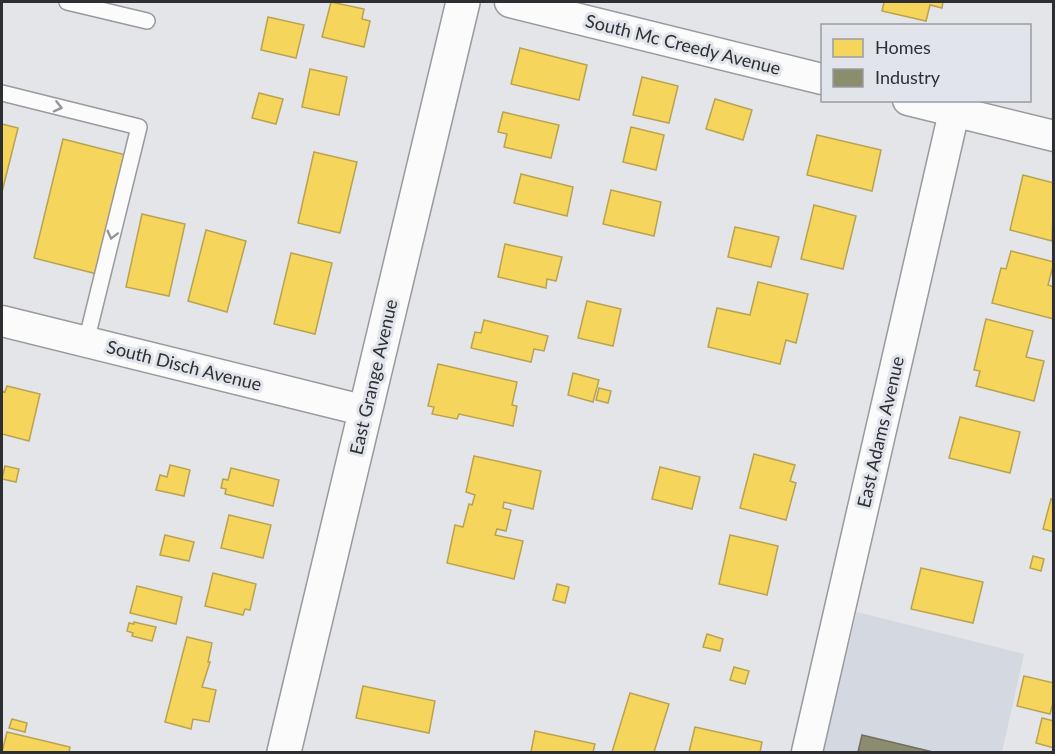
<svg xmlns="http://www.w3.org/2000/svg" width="1055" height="754" viewBox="0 0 1055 754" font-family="Lato,sans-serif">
<rect width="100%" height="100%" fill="#e3e5e9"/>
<path fill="#d4d8e1" d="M857,612L1024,654L1002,752H822Z"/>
<path fill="#f6d55c" stroke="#baa34f" stroke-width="1.5" d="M331,2L364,9L362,19L370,21L364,47L322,37Z
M884,2H943L942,8L930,5L926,21L882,11Z
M268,17L304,25L296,58L261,50Z
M520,48L587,65L579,100L511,84Z
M310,69L347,77L339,115L302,107Z
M642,77L678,86L669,123L633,115Z
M259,93L283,99L276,124L252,118Z
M715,99L752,110L743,140L706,129Z
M503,112L559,125L551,158L504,147L507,134L498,132Z
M2,124L18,128L2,192Z
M631,127L664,135L656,170L623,162Z
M817,135L881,150L872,191L807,175Z
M63,139L126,155L97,274L34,258Z
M314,152L357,162L340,233L298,223Z
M521,174L573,187L567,216L514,203Z
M1023,175L1054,183L1052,241L1010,230Z
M611,190L661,202L654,236L603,224Z
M814,205L856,216L843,269L801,259Z
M142,214L185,224L169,296L126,287Z
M735,227L779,237L771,267L728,257Z
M206,230L246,241L227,312L188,301Z
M505,244L562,257L556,281L547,279L546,288L498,277Z
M1011,251L1054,262L1048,285L1054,287V319L992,303L1001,268L1006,269Z
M291,253L332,263L315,334L274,324Z
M758,282L808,294L796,343L786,340L780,364L708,347L717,308L750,315Z
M587,301L621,309L613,346L578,338Z
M986,319L1033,331L1026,357L1044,361L1034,401L976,386L980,371L974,370Z
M484,320L548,336L544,351L534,349L531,362L471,348L475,332L481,333Z
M438,364L517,382L512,405L517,406L513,426L459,414L457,419L432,414L434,407L428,406Z
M573,373L599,380L593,402L568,395Z
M7,386L40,394L29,441L2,434V391L5,392Z
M599,388L611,391L608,403L596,400Z
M960,417L1020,432L1010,473L949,458Z
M754,454L795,465L790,481L796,483L786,520L740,508Z
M474,456L541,471L533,509L504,502L503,508L511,510L506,531L497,529L495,535L523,541L514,579L447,563L455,525L463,527L469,504L472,505L475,495L466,492Z
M170,465L190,470L184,496L156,490L160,475L167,477Z
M5,466L19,469L16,482L2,479Z
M660,467L700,477L692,509L652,499Z
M231,468L279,480L273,506L225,494L226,489L221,488L223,479L228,480Z
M1051,499L1054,500V532L1043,529Z
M229,515L271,525L263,558L221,548Z
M165,535L194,542L189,561L160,555Z
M730,535L778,546L767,595L719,584Z
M1033,556L1044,559L1041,571L1030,568Z
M921,568L983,582L973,623L911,609Z
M213,573L256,584L250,610L245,609L243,615L205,606Z
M557,584L569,587L565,603L553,600Z
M137,586L182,597L176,624L130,613Z
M134,622L156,627L152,641L132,636L133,633L127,631L129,623L134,624Z
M707,634L723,639L720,651L703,647Z
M187,637L212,643L208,662H210L202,687L216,690L209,722L193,719L191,729L165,722Z
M734,667L749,671L745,684L730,680Z
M1024,676L1054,683V699L1050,714L1017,706Z
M363,686L435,701L429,733L356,718Z
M630,693L669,704L654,752H612Z
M1042,718L1054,721V748L1036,743Z
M12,719L27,723L25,732L9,728Z
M695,727L762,742L760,752H689Z
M535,731L595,744L593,752H531Z
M7,732L70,747L69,752H2Z"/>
<path fill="#8c8c6e" stroke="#70705c" stroke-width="1.5" d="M862,735L933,752H858Z"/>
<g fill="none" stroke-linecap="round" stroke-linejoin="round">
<g stroke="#999a9d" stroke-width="18">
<path id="lane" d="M67,2L147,21
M2,93L139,127L86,342"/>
</g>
<g stroke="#999a9d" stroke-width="33">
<path id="street" d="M510,2L822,79
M908,100L1054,136
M2,321L366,411
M807,752L954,112"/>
</g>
<g stroke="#999a9d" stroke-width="36">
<path id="secondary" d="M284,752L463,2"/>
</g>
<use href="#lane" stroke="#fbfbfc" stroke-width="15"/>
<use href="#street" stroke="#fbfbfc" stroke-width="30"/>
<use href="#secondary" stroke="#fbfbfc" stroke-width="33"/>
</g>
<defs><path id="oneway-chevron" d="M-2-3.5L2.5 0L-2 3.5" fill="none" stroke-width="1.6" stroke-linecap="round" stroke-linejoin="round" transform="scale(1.5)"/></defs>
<g stroke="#949597">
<use href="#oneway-chevron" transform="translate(58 107) rotate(14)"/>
<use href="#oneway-chevron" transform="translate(112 235) rotate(104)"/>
</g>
<g text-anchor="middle" stroke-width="6" stroke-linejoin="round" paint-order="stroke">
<g font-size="18" fill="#2e2f32" stroke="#e1e4eb">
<text transform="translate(683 45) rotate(14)" y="6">South Mc Creedy Avenue</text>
<text transform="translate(184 366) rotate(14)" y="6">South Disch Avenue</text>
<text transform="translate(374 377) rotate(-77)" y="6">East Grange Avenue</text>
<text transform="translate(881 432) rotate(-77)" y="6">East Adams Avenue</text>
</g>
</g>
<rect width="1055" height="754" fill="none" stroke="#2e2f32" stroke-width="6"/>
<rect x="821" y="24" width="210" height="78" fill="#e1e4eb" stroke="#999ca1" stroke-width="1.5"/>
<rect x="833" y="39" width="30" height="18" fill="#f6d55c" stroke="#999ca1" stroke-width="1.5"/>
<text x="875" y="54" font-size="18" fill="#2e2f32">Homes</text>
<rect x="833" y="69" width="30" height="18" fill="#8c8c6e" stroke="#999ca1" stroke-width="1.5"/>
<text x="875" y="84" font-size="18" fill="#2e2f32">Industry</text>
</svg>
